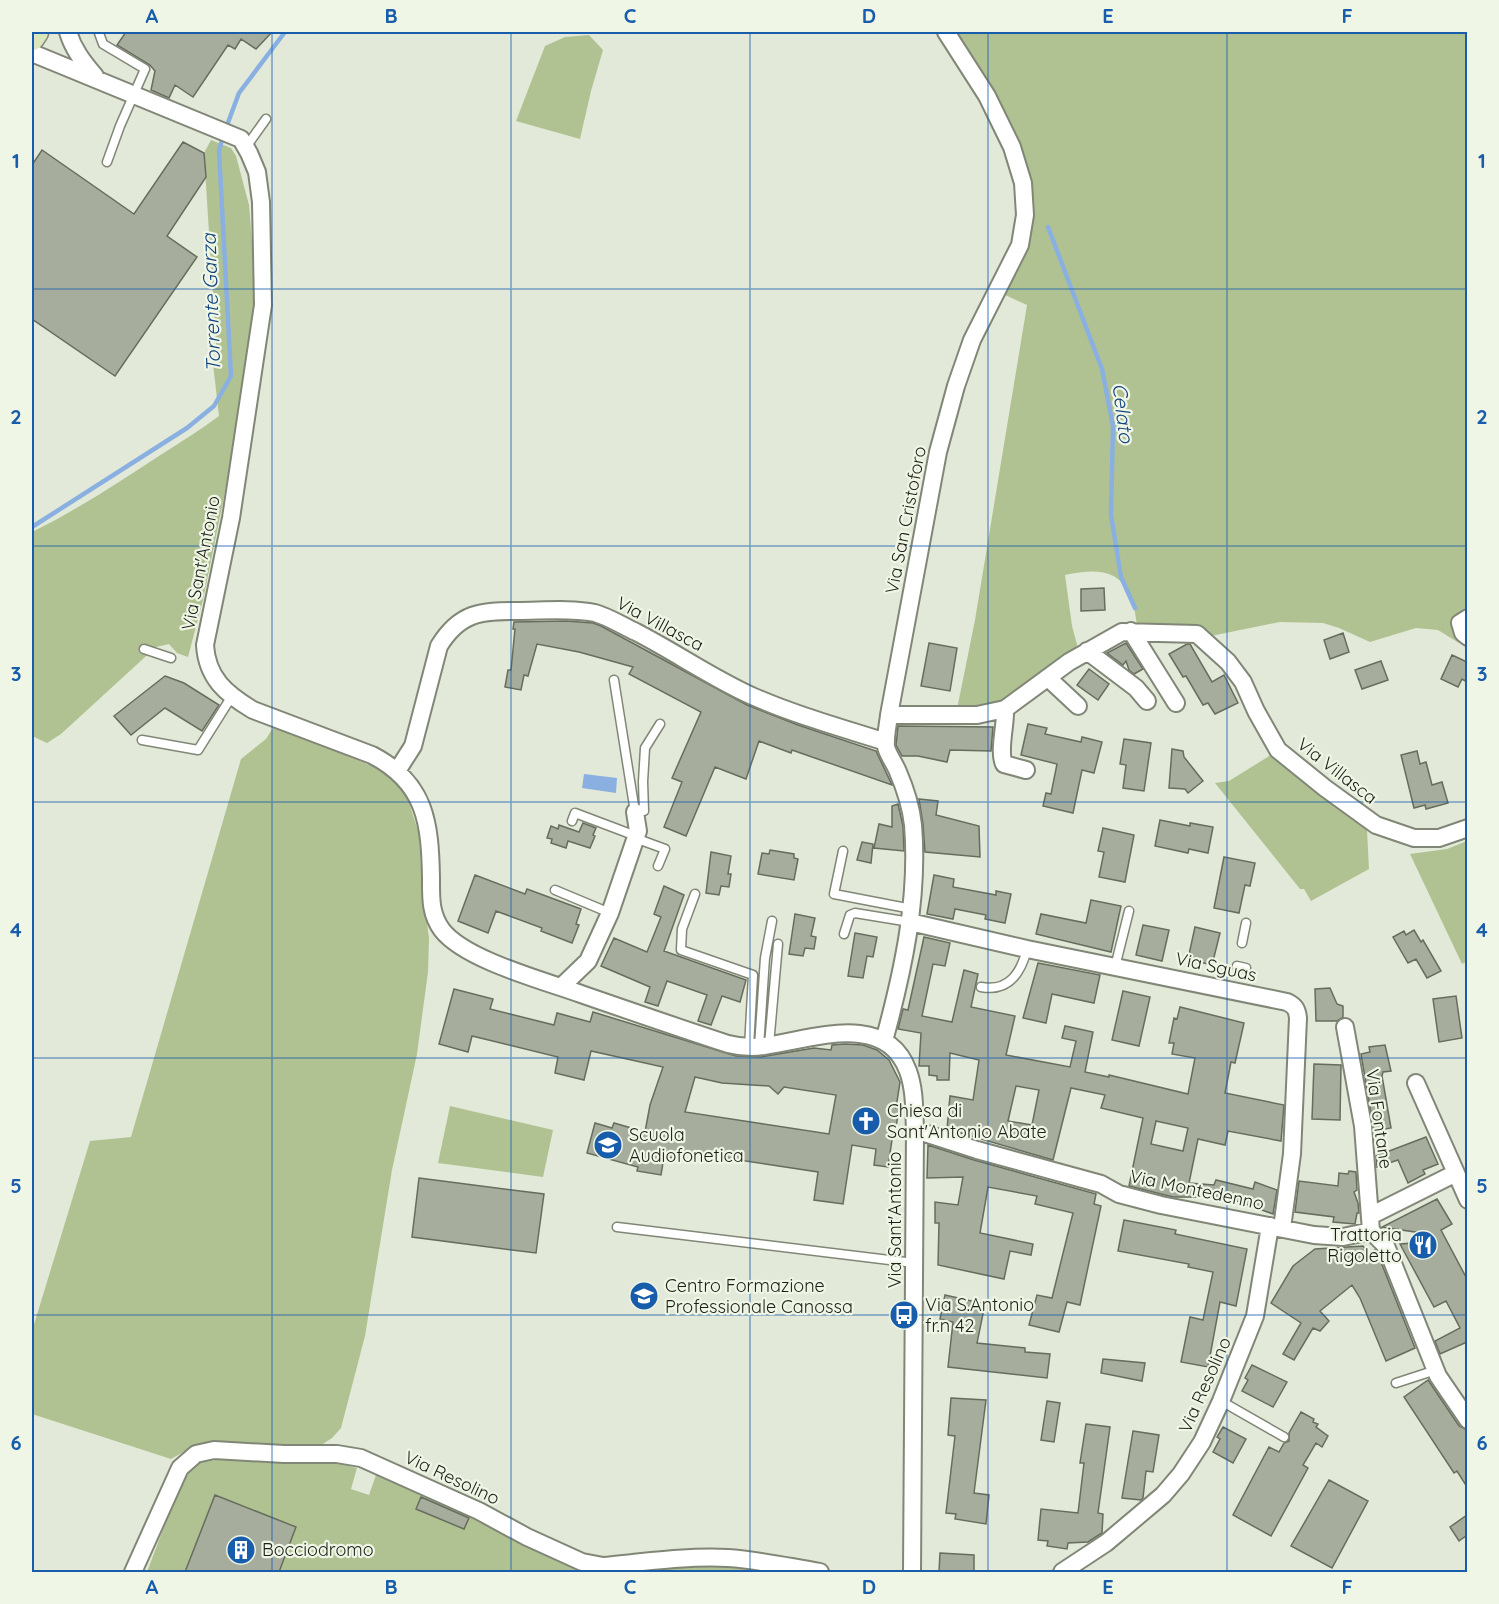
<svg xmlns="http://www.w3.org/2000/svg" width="1499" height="1604" viewBox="0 0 1499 1604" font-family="Quicksand,sans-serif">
<rect width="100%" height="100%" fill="#e2e9d8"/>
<path fill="#b1c292" d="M966,32H1467L1468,613L1454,630L1459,643L1438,630L1416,628L1370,642L1339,628L1323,623L1280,622L1206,637L1137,627C1133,578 1113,564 1065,575L1072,626L1079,652L1004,706L956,714L975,620L1027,305L1003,294L1032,214L1030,176L1020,148L995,93L958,34Z
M589,35L603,50L591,91L580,139L516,121L545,46L565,37Z
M211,140L231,148L236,156L249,205L253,253V327L224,497L203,600L188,657L177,653L169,644L156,647L61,734L47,743L32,736V532C77,510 119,482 162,454C181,442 200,430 219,416L213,364L217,360L204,153Z
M274,726L374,767L391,777L406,793L419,834L422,885L429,938L428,972L417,1054L392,1170L365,1336L341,1428L332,1438L320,1446H194L171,1459L32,1414V1331L90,1141L131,1137L241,759L266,739Z
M1274,753L1298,777L1367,830L1369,869L1311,901L1304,889H1300L1215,783L1229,781Z
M1467,841L1468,961L1462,964L1410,854L1447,849Z
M450,1106L553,1130L543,1177L438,1163Z
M221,1459L334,1462L357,1468L351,1489L369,1495L376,1475L470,1515L587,1572H147L182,1479L200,1463Z
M712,1566L740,1568L770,1572H627L671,1568Z"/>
<path fill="#8ab0e1" d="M584,774L617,778L616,793L582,788Z"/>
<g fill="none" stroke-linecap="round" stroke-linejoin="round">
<path stroke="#8ab0e1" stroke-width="4.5" d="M226,128L239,93L285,32
M1048,227L1102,369L1113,426L1111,515L1121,577L1135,608
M32,527L187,428L214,406L231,376L219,151L223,136"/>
</g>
<path fill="#a7ad9d" stroke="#676d5e" stroke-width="1.5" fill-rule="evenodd" d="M126,32H272L256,49L241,39L235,49L228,45L193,97L175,85L169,98L151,90L155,71L150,65L117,45Z
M183,142L204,153L206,177L167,236L197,257L115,376L32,319V165L42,150L134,214Z
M1104,588L1105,610L1081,611V589Z
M566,621L593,623L601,626L747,705L798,725L876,751L892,785L792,750L791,753L759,741L746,779L715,767L686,836L664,827L682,782L672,778L701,712L629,674L633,667L579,652L537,644L528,676L524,675L521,690L505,687L508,670H511L515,629H513L514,622Z
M1343,633L1349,652L1330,659L1324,640Z
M929,643L957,648L950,691L921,686Z
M1126,643L1143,669L1134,674L1129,670L1126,661L1123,665L1107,653Z
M1187,644H1190L1212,682L1224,675L1238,703L1215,714L1208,703L1203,705L1186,676L1183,677L1169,654Z
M1452,655L1467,662V682L1462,679L1458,687L1441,679Z
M1381,661L1388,680L1362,689L1355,670Z
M1089,669L1109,684L1098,700L1077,685Z
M165,676L184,683L219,705L202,731L165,708L131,735L114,716Z
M1028,724L1047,728L1045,734L1081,742L1082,737L1102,742L1094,773L1082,770L1073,813L1043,806L1046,793L1051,794L1057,764L1021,755Z
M898,726L993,727L991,751L950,750L947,762L918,756H902L896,745Z
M1124,739L1151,743L1144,791L1123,788L1126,765L1120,764Z
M1172,749L1183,751L1184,757L1203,781L1188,793L1185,789L1169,788Z
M1417,751L1420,764L1426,762L1432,785L1442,782L1448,803L1426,809L1425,805L1414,808L1401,755Z
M919,799L938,801L936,815L979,826L980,857L925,852L923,824Z
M898,804L903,826L904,851L874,848L879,824L892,827V806Z
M1160,820L1190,826V823L1213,827L1208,853L1189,849L1188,853L1155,846Z
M583,823L596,828L593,835L595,836L590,848L568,841L566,848L551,843L552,839L547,838L551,826L558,829L559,825L579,832Z
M1103,828L1134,835L1125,882L1099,877L1104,852L1098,851Z
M862,842L873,844L871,863L857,860Z
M770,850L794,854V858L798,859L794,880L758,874L762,853L769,854Z
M711,852L731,856L728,874H731L729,887L721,886L719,895L706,893Z
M1224,857L1255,863L1250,886L1245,885L1239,913L1214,908Z
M475,875L525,894L527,889L581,909L576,924L579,925L572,943L541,931L542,928L496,911L488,933L458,921Z
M934,875L954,879L953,887L996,895V891L1011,894L1005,923L985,919L986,915L955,909L953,919L927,914Z
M664,886L684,895L664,951L746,980L740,1002L722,996L711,1025L698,1021L707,995L667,981L658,1006L645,1002L650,987L601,966L614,938L647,952L661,917L654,914Z
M1091,900L1121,906L1111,952L1036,934L1041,914L1086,923Z
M795,914L815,918L811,936L816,937L814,949L805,948L803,956L789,954Z
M1143,925L1169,930L1162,961L1136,955Z
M1195,927L1220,933L1212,965L1188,959Z
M1414,930L1421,942L1423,940L1441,971L1427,978L1416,959L1408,963L1393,937L1404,931L1406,935Z
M855,933L877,937L873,957L867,956L863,978L848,976Z
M924,937L950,943L945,966L933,964L922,1016L952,1022L964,970L978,974L971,1007L1015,1016L1006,1055L1070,1067L1076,1041L1062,1038L1065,1026L1093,1032L1085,1072L1109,1077V1075L1188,1094L1195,1058L1172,1054L1174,1043H1169L1174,1018L1177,1019L1180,1007L1244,1023L1235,1063L1231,1062L1225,1093L1284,1105L1281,1141L1228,1131L1225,1145L1198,1139L1189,1183L1214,1185L1216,1180L1253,1189L1255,1182L1277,1190L1273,1214L1234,1200L1212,1197H1173L1129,1186L1143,1118L1101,1108L1105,1095L1071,1088L1053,1160L947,1129L950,1096L973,1100L979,1060L950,1053L949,1080H937V1076L929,1075V1066H919L921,1033L898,1029L903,1009L908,1010ZM1016,1086L1039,1090L1032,1125L1008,1121ZM1156,1121L1188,1128L1183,1151L1151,1144Z
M1038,963L1100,975L1094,1003L1052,994L1046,1023L1023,1018Z
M1330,988L1337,1004L1343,1006V1017L1337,1021H1316L1315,989Z
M454,989L493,999L490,1009L554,1025L557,1013L590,1022L593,1012L736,1056L761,1057L814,1048L831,1050L832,1045L845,1044L863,1045L877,1050L889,1060L900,1082L896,1108L899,1109L895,1133H893L888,1167L874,1165L876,1149L852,1145L843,1204L814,1200L818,1172L680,1151L679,1159L664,1157L661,1175L637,1171L638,1167L587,1153L595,1123L612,1128L614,1123L645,1132L650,1105L663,1067L591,1051L584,1080L555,1073L558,1057L472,1036L468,1052L439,1044ZM695,1077L722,1083L769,1086L778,1094L784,1087L836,1095L829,1134L685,1112Z
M1123,991L1150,997L1139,1046L1112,1040Z
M1456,996L1462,1038L1439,1042L1433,999Z
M1385,1045L1391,1071L1383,1072L1382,1076L1391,1128L1374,1131L1361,1054L1370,1052L1369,1047Z
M1314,1064L1341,1065L1340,1120L1312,1119Z
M1426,1137L1438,1164L1423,1170L1425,1174L1408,1183L1398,1160L1377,1167L1376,1156Z
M928,1145L974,1160L1096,1194L1094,1204L1101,1206L1080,1305L1067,1302L1059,1332L1029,1325L1037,1295L1052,1298L1073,1213L1035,1204L1037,1196L988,1187L980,1233L1033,1244L1031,1255L1010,1251L1004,1279L938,1265L939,1223H935V1202L958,1205L963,1177L927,1178Z
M1349,1171L1356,1172L1357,1190L1354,1192L1358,1203L1359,1213H1357L1355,1224L1333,1222L1334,1217L1295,1212L1299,1181L1338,1186L1339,1173L1348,1174Z
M419,1178L544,1194L536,1253L412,1237Z
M1437,1199L1452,1224L1441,1230L1467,1279V1342L1440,1354L1435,1341L1460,1328L1446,1301L1434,1307L1400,1244L1428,1242V1234L1382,1227Z
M1124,1220L1176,1230L1175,1234L1247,1249L1236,1306L1220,1302L1208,1367L1181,1362L1190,1317L1203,1320L1213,1272L1188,1267L1189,1264L1118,1251Z
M1363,1246L1369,1253L1375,1250L1377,1252L1415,1348L1386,1361L1360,1298L1352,1285L1320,1311L1329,1321L1320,1331L1313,1328L1294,1360L1283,1354L1301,1323L1271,1303L1293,1266L1315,1249Z
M945,1295L985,1304L977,1343L1025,1348V1352L1050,1354L1047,1378L948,1367L953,1322L940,1319Z
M1103,1359L1145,1363L1142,1381L1101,1373Z
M1252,1365L1287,1382L1273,1407L1242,1391L1248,1380L1245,1378Z
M1428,1380L1459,1426L1467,1430V1487L1457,1471L1454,1473L1404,1397Z
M951,1398L986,1400L974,1493L989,1495L986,1524L955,1519L956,1514L946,1513L955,1436L948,1435Z
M1047,1401L1060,1403L1054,1442L1041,1440Z
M1301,1412L1314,1419L1313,1422L1318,1424L1316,1427L1328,1436L1322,1447L1316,1443L1303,1465L1308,1468L1271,1536L1233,1515L1269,1447L1279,1452L1284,1443L1289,1441V1433Z
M1086,1424L1110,1427L1098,1513L1103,1514L1102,1533L1088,1542L1068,1543L1067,1549L1047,1546L1048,1541L1038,1540L1041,1509L1078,1513L1084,1463H1080Z
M1223,1427L1246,1439L1233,1463L1213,1452L1220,1439L1217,1437Z
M1133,1431L1159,1435L1153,1472L1146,1471L1143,1498L1141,1500L1122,1498Z
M1329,1480L1368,1501L1332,1568L1291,1546Z
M215,1495L296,1527L279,1572H185Z
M421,1497L469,1518L464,1529L416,1509Z
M1467,1515V1535L1459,1541L1450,1527Z
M940,1553L974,1555V1572H939Z"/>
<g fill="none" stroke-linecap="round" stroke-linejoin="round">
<g stroke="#818777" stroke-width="11">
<path id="lane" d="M100,32L99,33L103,44L145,69L120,126L107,162
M246,147L266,119
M144,649L171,658
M614,680L635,812
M142,740L198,750L232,696
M644,811L643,782L645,748L660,724
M572,821L575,813L636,836
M635,838L665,849L658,866
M843,851L834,894L912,909
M555,890L610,913
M695,894L682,929L681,950L753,975L749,1047
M844,934L850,915L855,913L910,922
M1242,943L1246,923
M1237,966L1246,968
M1115,967L1129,911
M981,987C1009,992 1021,973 1027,949
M769,1045L778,944
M759,1047L765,958L772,921
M617,1227L914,1263
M1396,1383L1436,1370
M1221,1401L1284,1437"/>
</g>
<g stroke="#818777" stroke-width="20">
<path id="street" d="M68,32C73,49 83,62 95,76
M32,53L241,139L249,153L257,172L261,202L263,305L231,518L205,645C207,678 226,694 253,710L372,755C426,783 430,823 431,878C431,897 430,914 442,930C465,960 545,981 581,994C630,1011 679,1028 728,1044C740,1047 752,1048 764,1046C810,1040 886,1010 908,1071C915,1090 914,1111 915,1130L912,1572
M1468,618L1460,623L1463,633L1468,637
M1131,631L1176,703
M1087,651L1136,688L1147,701
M1048,678L1078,706
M1005,709C1006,725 998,751 1004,764L1026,770
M889,715H977L1005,709L1069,662L1122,632L1197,634L1228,662L1243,682L1256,711L1278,750L1325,788L1376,825L1414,838H1439L1468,828
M397,771L413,746L439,646C460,612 481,611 517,611C542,611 570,608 595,613C609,617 623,626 636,632C675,652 712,678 752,696C795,715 842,728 886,742
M910,922L1027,949L1287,1002C1295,1006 1297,1009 1298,1018L1292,1154L1282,1228
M561,987L588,961L610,913L638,831L635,812
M1345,1027L1363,1126L1371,1231L1386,1246L1438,1376L1468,1420
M884,1041C903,971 919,898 913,825C911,807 905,788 898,772C895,764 888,755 886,747C885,737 888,725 889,715L938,452L956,386L972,340L1020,245L1025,215L1023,183L1012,147L987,96L946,32
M1416,1083L1468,1200
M915,1130L977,1150L1101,1184L1119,1194L1161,1205L1314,1235L1343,1237L1371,1231
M1370,1216L1456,1173
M133,1572L180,1468L196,1454L214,1450L284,1454H337L361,1458L479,1511L527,1537L582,1562L603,1566C645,1562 686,1556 728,1558C759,1560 789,1567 820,1572
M1062,1572L1106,1543L1163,1495L1181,1474L1202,1442L1221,1401L1255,1316L1270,1226"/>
</g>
<g stroke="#818777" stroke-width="27">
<path id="secondary" d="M32,38L36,32"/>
</g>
<use href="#lane" stroke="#fff" stroke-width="8"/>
<use href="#street" stroke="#fff" stroke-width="16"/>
<use href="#secondary" stroke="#dbe6bd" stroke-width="24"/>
</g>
<path fill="none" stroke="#185cac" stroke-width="1.5" stroke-opacity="0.55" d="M272,32V1572M511,32V1572M750,32V1572M988,32V1572M1227,32V1572M32,289H1468M32,546H1468M32,802H1468M32,1058H1468M32,1315H1468"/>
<defs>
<g id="church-disc" transform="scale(1.5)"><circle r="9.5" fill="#185cac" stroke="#eff6e5"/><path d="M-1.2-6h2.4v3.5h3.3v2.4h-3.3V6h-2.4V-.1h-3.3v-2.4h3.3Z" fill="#fff"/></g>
<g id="school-disc" transform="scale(1.5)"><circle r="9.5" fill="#185cac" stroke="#eff6e5"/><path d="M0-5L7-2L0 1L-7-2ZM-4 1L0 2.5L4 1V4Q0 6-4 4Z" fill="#fff"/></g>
<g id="restaurant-disc" transform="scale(1.5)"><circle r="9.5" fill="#185cac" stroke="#eff6e5"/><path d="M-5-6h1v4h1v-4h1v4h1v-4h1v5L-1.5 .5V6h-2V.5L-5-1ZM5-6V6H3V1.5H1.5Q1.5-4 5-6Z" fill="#fff"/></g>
<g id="bus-disc" transform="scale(1.5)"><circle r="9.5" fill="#185cac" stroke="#eff6e5"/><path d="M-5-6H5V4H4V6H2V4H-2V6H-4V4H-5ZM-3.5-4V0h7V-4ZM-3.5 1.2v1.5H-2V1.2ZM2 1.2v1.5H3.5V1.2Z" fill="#fff"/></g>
<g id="building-disc" transform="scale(1.5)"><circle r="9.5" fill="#185cac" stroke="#eff6e5"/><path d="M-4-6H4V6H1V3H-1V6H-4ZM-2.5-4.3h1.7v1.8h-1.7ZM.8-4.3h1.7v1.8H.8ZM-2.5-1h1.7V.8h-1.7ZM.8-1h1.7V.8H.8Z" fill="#fff"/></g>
</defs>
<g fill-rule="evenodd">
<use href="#church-disc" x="866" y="1121"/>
<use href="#school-disc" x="608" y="1145"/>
<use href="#restaurant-disc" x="1423" y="1245"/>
<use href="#school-disc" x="644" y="1296"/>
<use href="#bus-disc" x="904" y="1315"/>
<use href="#building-disc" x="241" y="1550"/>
</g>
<g text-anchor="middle" stroke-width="4.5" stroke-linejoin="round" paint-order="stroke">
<g font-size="18" fill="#1d1f19" stroke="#eff6e5">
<text transform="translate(906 520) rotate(-79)" y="6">Via San Cristoforo</text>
<text transform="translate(201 563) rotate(-79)" y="6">Via Sant'Antonio</text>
<text transform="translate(660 624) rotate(28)" y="6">Via Villasca</text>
<text transform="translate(1337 771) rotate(38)" y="6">Via Villasca</text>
<text transform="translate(1216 967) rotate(12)" y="6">Via Sguas</text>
<text transform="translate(1379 1119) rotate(82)" y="6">Via Fontane</text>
<text transform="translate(1197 1190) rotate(12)" y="6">Via Montedenno</text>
<text transform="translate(895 1220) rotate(-90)" y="6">Via Sant'Antonio</text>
<text transform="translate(1205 1385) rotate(-66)" y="6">Via Resolino</text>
<text transform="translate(452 1478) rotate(25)" y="6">Via Resolino</text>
</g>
<g font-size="18" fill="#1d1f19" stroke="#eff6e5" text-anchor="start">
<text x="887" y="1117">Chiesa di<tspan x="887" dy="21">Sant'Antonio Abate</tspan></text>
<text x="629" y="1141">Scuola<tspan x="629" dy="21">Audiofonetica</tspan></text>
<text x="1402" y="1241" text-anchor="end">Trattoria<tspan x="1402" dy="21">Rigoletto</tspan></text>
<text x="665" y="1292">Centro Formazione<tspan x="665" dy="21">Professionale Canossa</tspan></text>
<text x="925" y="1311">Via S.Antonio<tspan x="925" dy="21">fr.n 42</tspan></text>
<text x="262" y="1556">Bocciodromo</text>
</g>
<g font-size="20" font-style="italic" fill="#11437e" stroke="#eff6e5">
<text transform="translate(211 303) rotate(-92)" y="7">Torrente Garza</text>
<text transform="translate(1123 413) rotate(83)" y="7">Celato</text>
</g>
</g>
<rect width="1499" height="1604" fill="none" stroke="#eff6e5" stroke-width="66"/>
<rect x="33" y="33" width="1433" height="1538" fill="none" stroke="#185cac" stroke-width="2"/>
<g font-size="20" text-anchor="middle" font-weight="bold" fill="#185cac">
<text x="152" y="23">A</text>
<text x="391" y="23">B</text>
<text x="630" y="23">C</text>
<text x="869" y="23">D</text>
<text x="1108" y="23">E</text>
<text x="1347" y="23">F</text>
<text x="16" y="168">1</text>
<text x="1482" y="168">1</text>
<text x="16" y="424">2</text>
<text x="1482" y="424">2</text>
<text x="16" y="681">3</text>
<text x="1482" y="681">3</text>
<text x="16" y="937">4</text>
<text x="1482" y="937">4</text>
<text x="16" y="1193">5</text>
<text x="1482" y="1193">5</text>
<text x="16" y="1450">6</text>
<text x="1482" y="1450">6</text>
<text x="152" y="1594">A</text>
<text x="391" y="1594">B</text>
<text x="630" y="1594">C</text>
<text x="869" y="1594">D</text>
<text x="1108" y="1594">E</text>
<text x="1347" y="1594">F</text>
</g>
</svg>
